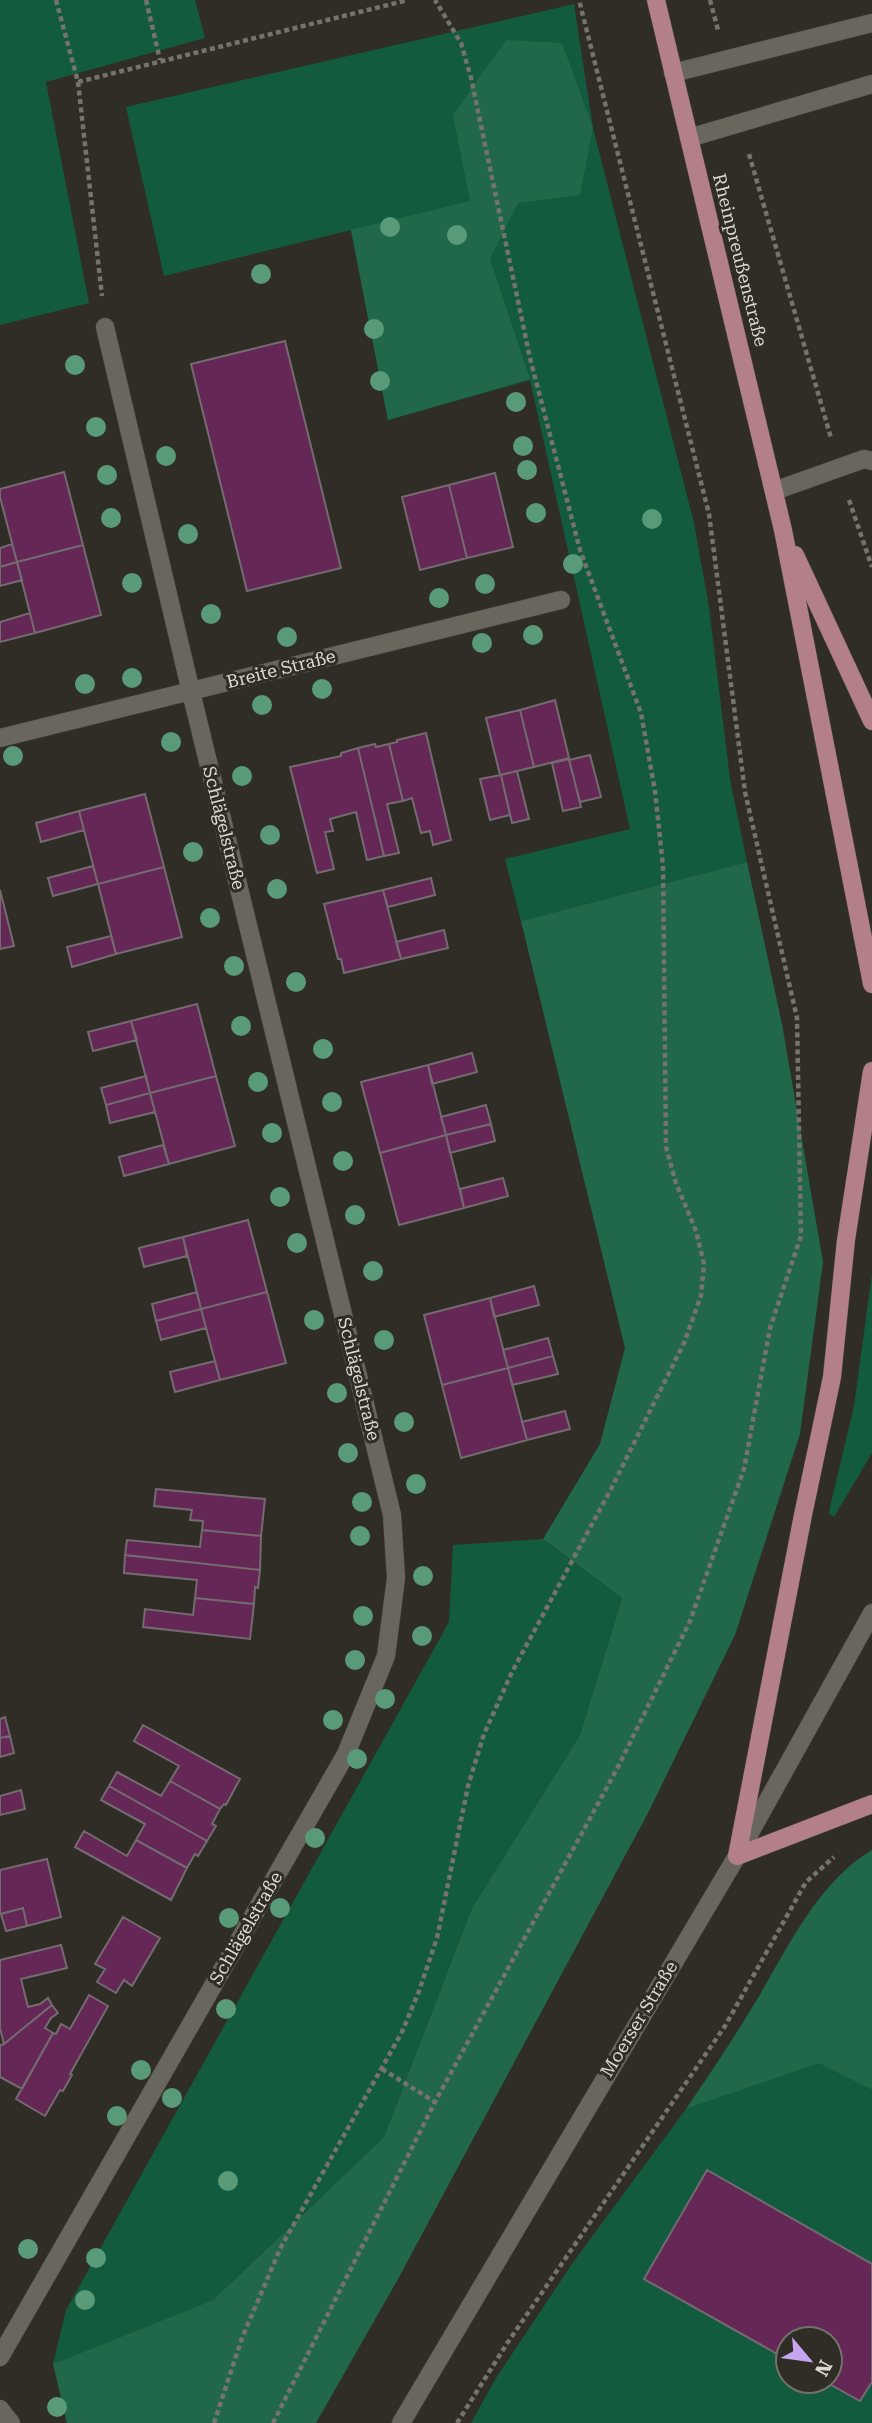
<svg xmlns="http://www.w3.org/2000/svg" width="872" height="2423" viewBox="0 0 872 2423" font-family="'Roboto Serif',serif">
<rect width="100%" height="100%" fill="#2f2d25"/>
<path fill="#135b3f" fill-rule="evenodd" d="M0,0H195L205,38L46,82L89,303L0,325Z
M574,4L593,128L694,523L709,607L730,779L747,862L521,921L505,859L630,829L530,380L388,420L351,230L164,276L126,107Z
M872,1274V1453L834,1517L829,1513L830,1507L854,1406Z
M543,1539L622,1598L580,1735L472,1908L384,2137L213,2300L53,2364L66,2310L449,1622L453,1545Z
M819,2062L872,2090V2423H471L496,2378L574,2261L686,2109ZM788,2339H830V2381H788Z"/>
<path fill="#21684a" d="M506,40L562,43L593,128L580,195L518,203L490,259L530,379L388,420L351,230L470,201L453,115Z
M747,862L782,1024L823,1262L800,1434L735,1635L648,1813L398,2279L316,2423H67L53,2364L213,2300L384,2137L472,1908L580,1735L622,1598L543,1539L600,1444L625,1348L521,921Z
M872,1850V2090L819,2063L686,2109C709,2075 732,2041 753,2006C786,1952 816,1883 872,1850Z"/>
<path fill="#652755" stroke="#746b71" stroke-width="2" d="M285,341L341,568L247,591L191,364Z
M64,472L83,545L17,562L0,497V489Z
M495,473L513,547L467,558L449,485Z
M449,485L467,558L420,570L402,497Z
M12,544L17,562L0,567V548Z
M83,545L101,615L35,633L17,562Z
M17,562L22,580L0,586V567Z
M30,613L35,633L0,642V622Z
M555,700L569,758L534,767L520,710Z
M520,710L534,767L500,775L486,718Z
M426,733L451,840L433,845L430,831L421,833L412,798L403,801L389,744L397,742V740Z
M375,744L376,747L389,744L403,801L387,804L399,853L384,856L358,748Z
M358,748L384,856L367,860L356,812L330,819L333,831L325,832L334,869L317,873L290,767L341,756V753Z
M590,755L601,797L580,802L569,760Z
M569,759L581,807L563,811L552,763Z
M517,771L529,819L512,823L501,775Z
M501,775L510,815L490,820L480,779Z
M145,794L164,867L98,884L79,811Z
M79,811L84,830L41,842L36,823Z
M93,866L98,884L53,896L48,878Z
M164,867L182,937L116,954L98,884Z
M431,878L435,895L388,907L383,890Z
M0,890L14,946L0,949Z
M383,890L401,959L344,973L341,959H338L324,904Z
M444,930L448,948L401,959L396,942Z
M111,936L116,954L72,967L67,947Z
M197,1004L216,1076L150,1093L131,1021Z
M131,1021L137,1040L93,1051L88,1032Z
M472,1053L477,1072L432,1084L428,1065Z
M428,1065L446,1135L380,1153L361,1082Z
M146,1076L150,1093L106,1105L101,1088Z
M216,1076L235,1146L169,1164L150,1093Z
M150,1093L155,1112L110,1123L106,1105Z
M486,1105L491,1124L446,1135L441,1117Z
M491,1124L495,1141L450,1153L446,1135Z
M446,1135L464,1208L399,1225L380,1153Z
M163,1145L169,1164L124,1176L119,1157Z
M503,1178L508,1196L464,1208L460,1189Z
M248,1220L267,1292L201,1309L183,1237Z
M183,1237L187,1256L144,1267L139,1248Z
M534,1286L539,1305L494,1317L490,1298Z
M197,1292L201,1309L156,1321L152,1304Z
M267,1292L286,1363L220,1380L201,1309Z
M490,1298L508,1368L442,1385L424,1315Z
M201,1309L206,1328L161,1340L156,1321Z
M548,1338L553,1356L508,1368L503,1350Z
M553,1356L558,1374L512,1385L508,1368Z
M215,1361L220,1380L175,1392L170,1372Z
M508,1368L527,1440L461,1458L442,1385Z
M565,1411L570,1429L527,1440L522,1422Z
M156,1489L265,1499L261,1536L202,1530L203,1521L190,1520L192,1510L154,1506Z
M202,1530L261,1536L260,1570L125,1555L127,1540L200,1547Z
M125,1555L260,1570L258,1588L255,1587L254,1604L195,1598L197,1580L124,1573Z
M195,1598L254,1604L250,1639L143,1627L145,1609L193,1615Z
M5,1717L10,1736L0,1738V1719Z
M143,1725L240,1779L226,1805L224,1804L220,1809L170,1781L179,1766L134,1741Z
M10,1736L14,1753L0,1757V1738Z
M117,1772L161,1796L170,1781L220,1809L212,1824L216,1826L207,1841L109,1786Z
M109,1786L207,1841L198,1856L195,1854L187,1868L136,1840L145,1824L101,1800Z
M21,1790L25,1809L0,1815V1796Z
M84,1831L127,1856L136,1840L187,1868L171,1900L75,1847Z
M47,1859L61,1917L27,1926L23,1908L0,1914V1870Z
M23,1908L27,1926L6,1931L1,1914Z
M123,1917L160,1938L132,1986L124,1980L116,1993L97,1982L105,1969L95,1964Z
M61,1945L67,1968L21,1979L28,2007L40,2004L48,1998L52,2005L4,2044L0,2028V1960Z
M89,1995L108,2006L70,2074L72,2075L63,2091L60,2090L45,2116L16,2099L53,2033L56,2034L61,2024L70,2029Z
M52,2005L58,2013L51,2018L45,2028L53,2033L22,2089L0,2077V2045L4,2044Z
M707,2170L872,2264V2382L860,2401L824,2381H830V2339H788V2360L644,2279Z"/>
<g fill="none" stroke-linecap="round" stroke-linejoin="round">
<g stroke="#4a4841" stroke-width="19">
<path id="lane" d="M673,73L872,23
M689,138L872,84
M774,491L864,459L872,461"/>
</g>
<g stroke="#4a4841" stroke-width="19">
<path id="street" d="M0,738L561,600
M0,2357L346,1754L386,1656L396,1578L392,1515L191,692L105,327
M0,2409L11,2423"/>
</g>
<g stroke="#4a4841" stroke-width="19">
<path id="secondary" d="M401,2423L737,1856L872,1613"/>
</g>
<g stroke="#4a4841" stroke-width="19">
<path id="primary" d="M656,0L783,530L872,984
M795,555L872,721
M737,1856L803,1515L832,1377L846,1240L872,1071
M737,1856L872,1804"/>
</g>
<path stroke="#75736c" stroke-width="4.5" stroke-dasharray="5 3.5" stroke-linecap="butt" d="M56,0L78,82L102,296
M146,0L160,60
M710,0L718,30
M78,82L408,0
M749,154L831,438
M849,500L872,567
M382,2069L435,2102
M214,2423L242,2338L281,2247L402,2032L419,1991L437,1938L468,1786L484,1734L512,1672L611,1489L684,1343L701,1296L704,1264L696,1231L676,1183L666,1147L663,866L655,791L641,713L580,550L530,358L471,78L461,43L435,0
M273,2423L435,2102L618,1767L690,1621L744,1469L770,1328L801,1236L797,1018L745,792L709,514L579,0
M457,2423L508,2342L725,2026L806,1882L834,1857"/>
<use href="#lane" stroke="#68665d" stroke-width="18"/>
<use href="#street" stroke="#68665d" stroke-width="18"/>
<use href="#secondary" stroke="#68665d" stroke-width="18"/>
<use href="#primary" stroke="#b37f89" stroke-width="18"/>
</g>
<g fill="#599b79">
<circle cx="390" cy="227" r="10"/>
<circle cx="457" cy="235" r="10"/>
<circle cx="261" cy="274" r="10"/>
<circle cx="374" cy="329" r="10"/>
<circle cx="75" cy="365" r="10"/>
<circle cx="380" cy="381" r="10"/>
<circle cx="516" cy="402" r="10"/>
<circle cx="96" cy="427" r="10"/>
<circle cx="523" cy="446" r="10"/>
<circle cx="166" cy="456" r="10"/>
<circle cx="527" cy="470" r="10"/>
<circle cx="107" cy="475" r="10"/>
<circle cx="536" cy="513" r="10"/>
<circle cx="111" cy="518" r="10"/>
<circle cx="652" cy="519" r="10"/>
<circle cx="188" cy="534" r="10"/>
<circle cx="573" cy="564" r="10"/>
<circle cx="132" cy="583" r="10"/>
<circle cx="485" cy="584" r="10"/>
<circle cx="439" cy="598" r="10"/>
<circle cx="211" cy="614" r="10"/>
<circle cx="533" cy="635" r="10"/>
<circle cx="287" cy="637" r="10"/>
<circle cx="482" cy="643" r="10"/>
<circle cx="132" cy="678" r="10"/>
<circle cx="85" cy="684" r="10"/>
<circle cx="322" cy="689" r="10"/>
<circle cx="262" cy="705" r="10"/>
<circle cx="171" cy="742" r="10"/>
<circle cx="13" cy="756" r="10"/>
<circle cx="242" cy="776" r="10"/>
<circle cx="270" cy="835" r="10"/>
<circle cx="193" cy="852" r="10"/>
<circle cx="277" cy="889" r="10"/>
<circle cx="210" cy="918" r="10"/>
<circle cx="234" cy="966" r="10"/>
<circle cx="296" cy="982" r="10"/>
<circle cx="241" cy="1026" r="10"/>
<circle cx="323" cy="1049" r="10"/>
<circle cx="258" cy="1082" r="10"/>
<circle cx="332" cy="1102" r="10"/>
<circle cx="272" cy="1133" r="10"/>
<circle cx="343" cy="1161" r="10"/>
<circle cx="280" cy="1197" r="10"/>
<circle cx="355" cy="1215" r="10"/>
<circle cx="297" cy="1243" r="10"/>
<circle cx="373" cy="1271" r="10"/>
<circle cx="314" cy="1320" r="10"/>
<circle cx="384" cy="1340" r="10"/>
<circle cx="337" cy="1393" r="10"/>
<circle cx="404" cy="1422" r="10"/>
<circle cx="348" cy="1453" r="10"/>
<circle cx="416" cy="1484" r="10"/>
<circle cx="362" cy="1502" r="10"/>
<circle cx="360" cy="1536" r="10"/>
<circle cx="423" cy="1576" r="10"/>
<circle cx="363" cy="1616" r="10"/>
<circle cx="422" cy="1636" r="10"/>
<circle cx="355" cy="1660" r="10"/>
<circle cx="385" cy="1699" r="10"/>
<circle cx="333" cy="1720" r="10"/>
<circle cx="357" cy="1759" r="10"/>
<circle cx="315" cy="1838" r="10"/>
<circle cx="280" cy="1908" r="10"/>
<circle cx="229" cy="1918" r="10"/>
<circle cx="226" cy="2009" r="10"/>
<circle cx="141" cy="2070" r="10"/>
<circle cx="172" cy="2098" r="10"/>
<circle cx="117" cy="2116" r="10"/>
<circle cx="228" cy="2181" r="10"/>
<circle cx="28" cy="2249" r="10"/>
<circle cx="96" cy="2258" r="10"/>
<circle cx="85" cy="2300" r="10"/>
<circle cx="57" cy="2407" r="10"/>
</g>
<g text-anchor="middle" stroke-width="6" stroke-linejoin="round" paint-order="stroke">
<g font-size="18" fill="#dbd9d4" stroke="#2f2d25">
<text transform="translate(740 260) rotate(76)" y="6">Rheinpreußenstraße</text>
<text transform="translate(281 669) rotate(-14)" y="6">Breite Straße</text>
<text transform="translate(224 828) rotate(76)" y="6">Schlägelstraße</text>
<text transform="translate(359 1379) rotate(76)" y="6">Schlägelstraße</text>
<text transform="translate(246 1928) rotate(-60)" y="6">Schlägelstraße</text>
<text transform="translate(639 2019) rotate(-59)" y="6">Moerser Straße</text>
</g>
</g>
<g transform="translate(809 2360) rotate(119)"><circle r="33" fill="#2f2d25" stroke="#74726b" stroke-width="2"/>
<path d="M0-5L12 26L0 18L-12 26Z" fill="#c6a6f0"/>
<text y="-10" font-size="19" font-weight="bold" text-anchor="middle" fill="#dbd9d4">N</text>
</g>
</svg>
